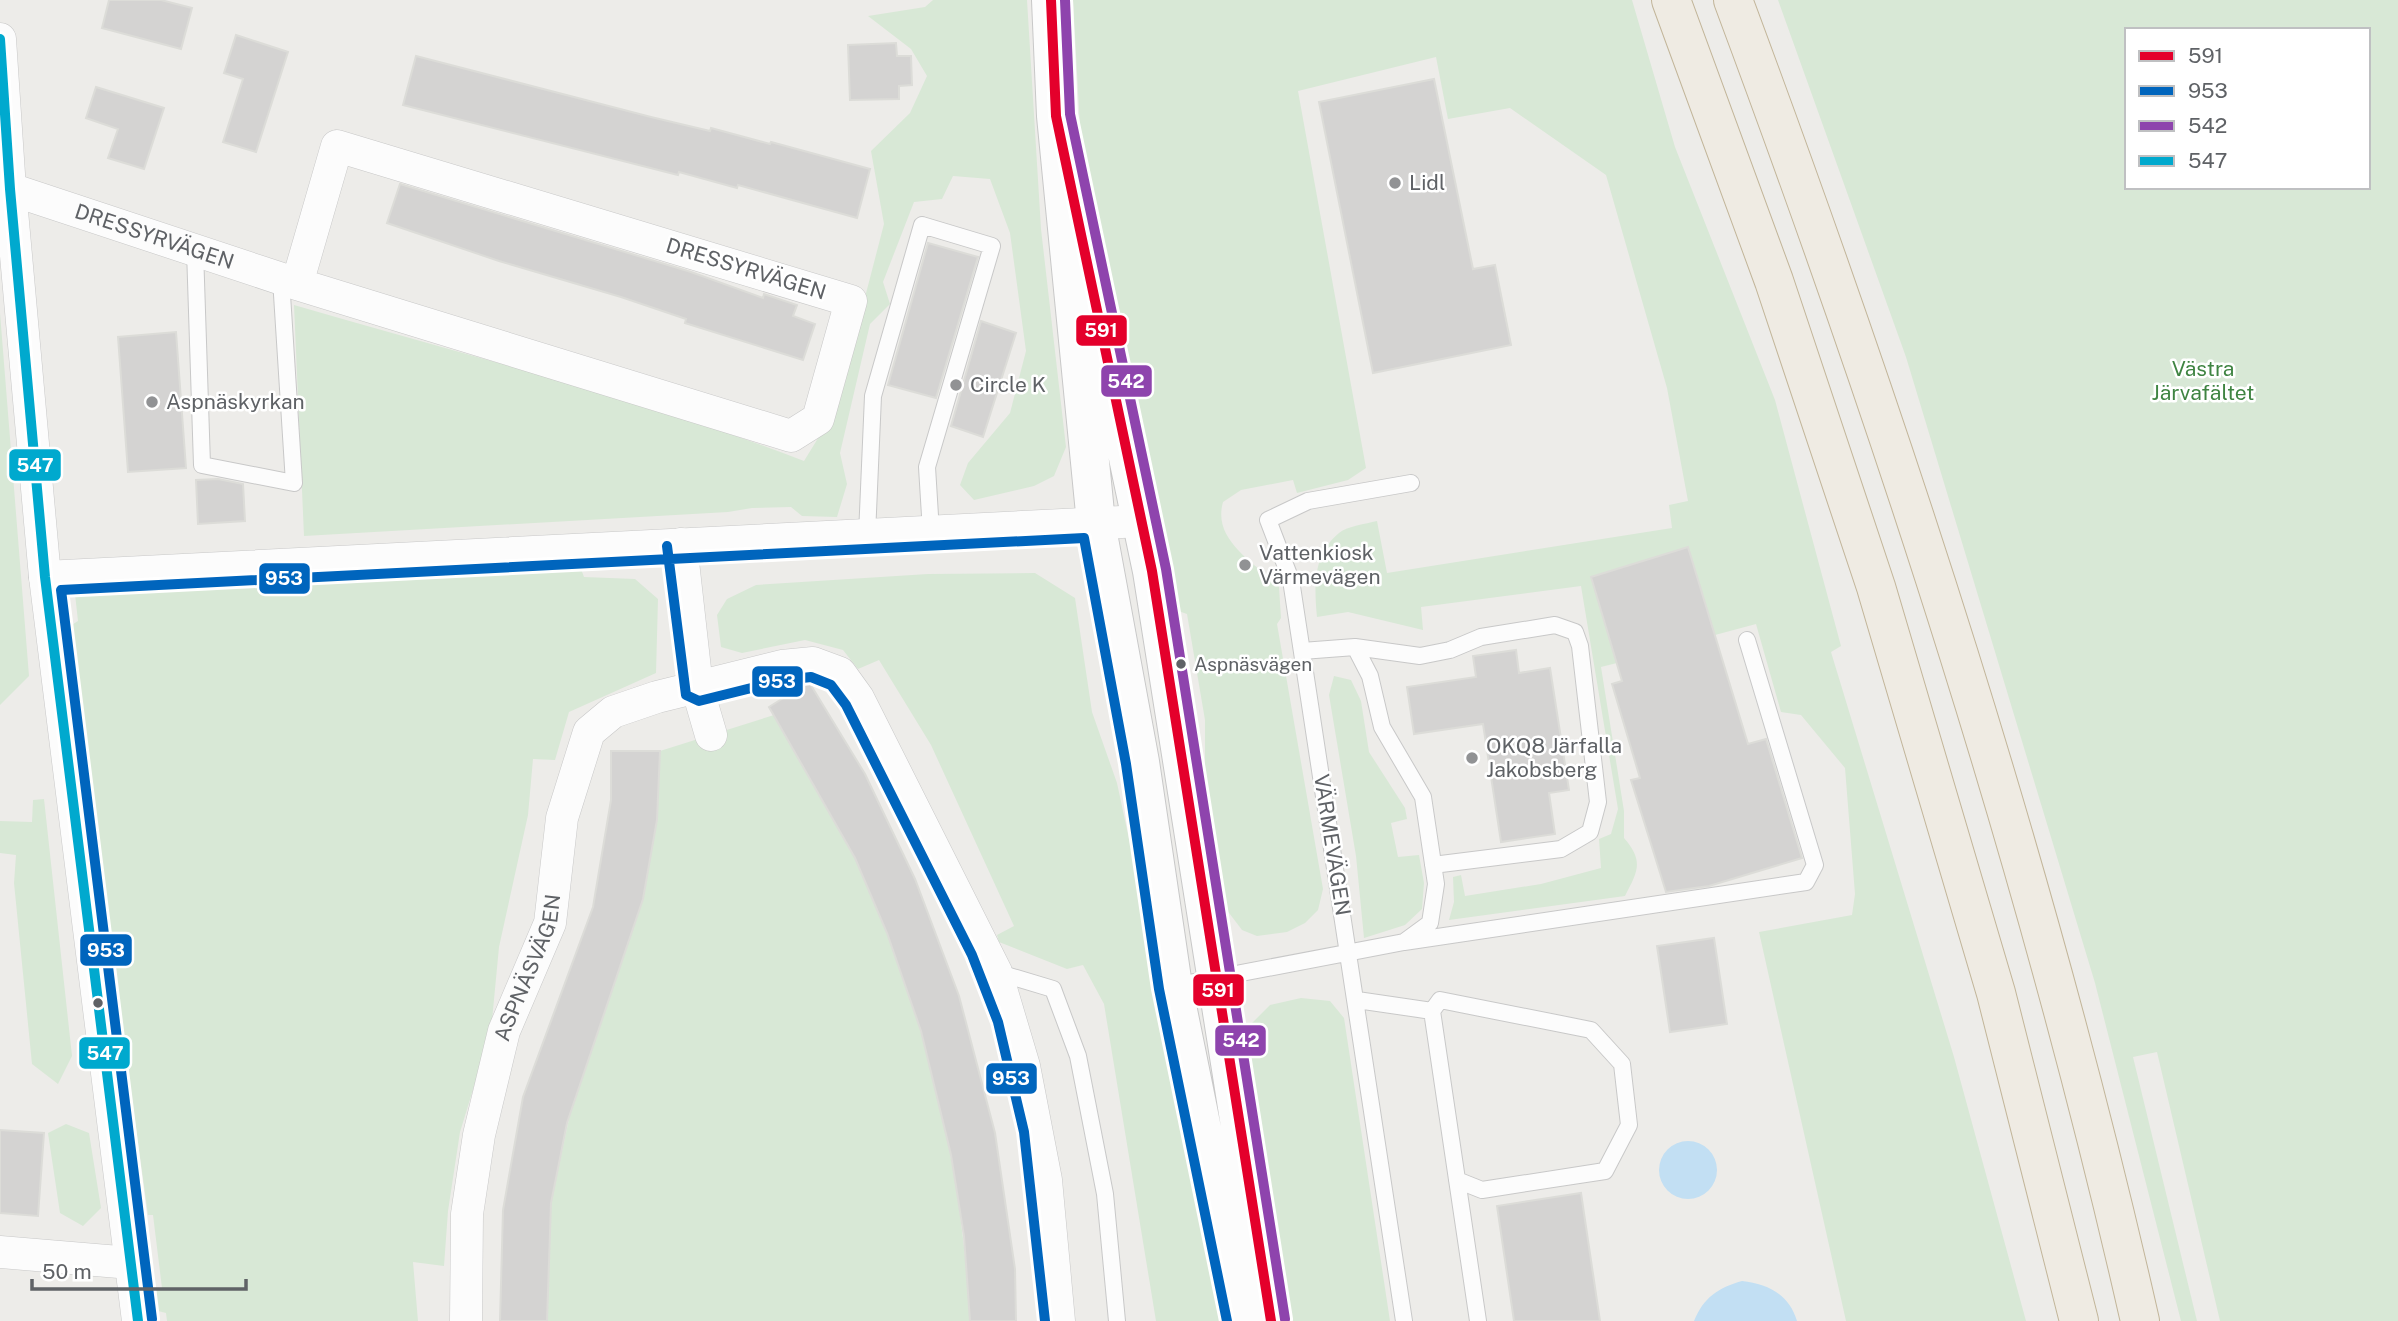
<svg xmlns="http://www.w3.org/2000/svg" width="2398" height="1321" viewBox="0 0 2398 1321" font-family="'Public Sans',sans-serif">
<rect width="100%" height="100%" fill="#edece9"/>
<path fill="#d8e8d6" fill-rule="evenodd" d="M933,0H1027L1041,229L1066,447L1054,476L1034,486L974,500L960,485L968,463L1010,413L1026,351L1010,233L990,179L953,176L942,199L914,202L883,282L890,304L870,324L840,453L847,484L837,517L802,516L791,507L752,508L728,512L304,536L294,305C464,355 638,397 804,461L836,409L884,224L871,151L910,113L927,76L911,49L868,16L925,7Z
M1073,0H1632L1675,147L1775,400L1841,646L1831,652L1954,1057L2026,1321H1846L1759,932L1852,915L1855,894L1845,768L1801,715L1781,712L1756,624L1715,635L1689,549L1591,577L1617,663L1601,667L1624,811V838C1644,861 1638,871 1625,896L1449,920L1454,902L1453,877L1461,875L1465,896L1541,884L1601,868L1599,839L1611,834L1618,809L1581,586L1421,607L1423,630L1348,612L1317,617C1314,586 1313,554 1339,533C1348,526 1365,524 1377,521L1387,573L1672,528L1669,505L1688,501L1667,388L1606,175L1510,108L1448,119L1436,57L1298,91L1366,468L1348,480L1297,493L1293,480L1241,490L1223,502C1212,541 1255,562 1279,587L1281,618L1277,624L1323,889L1318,910L1305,923L1287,932L1257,936L1242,930L1223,905L1205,811V720L1187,614L1167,607L1084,199Z
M1778,0H2398V1321H2220L2157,1052L2133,1057L2197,1321H2181L2095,983L1906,357ZM2127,30H2368V187H2127Z
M0,313L29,676L0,705Z
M581,569L584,577L635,579L658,599L656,673L569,712L555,760L533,759L528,815L499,947L491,1031L460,1132L448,1211L444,1266L413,1262L418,1321H167L166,1313L158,1311L155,1290L162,1288L153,1215H148L67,628L78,621L75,594H95L104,582Z
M1035,573L1075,598L1092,712L1117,783L1214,1235L1226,1321H1156L1104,1004L1083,965L1067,969L999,942L997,935L1014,926L931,745L879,660L858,669L843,650L805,640L742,653L721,647L717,615L727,599L756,585L928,574Z
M1334,676L1351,680L1361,701L1369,752L1405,808L1407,819L1391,823L1398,857L1419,855L1424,883L1422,909L1405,925L1364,938L1356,856L1329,695Z
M774,715C801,762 832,809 855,859C923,1004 962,1161 970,1321H547L551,1203L573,1100L643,899L657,820L660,751Z
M44,799L72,1056L58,1084L32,1064L14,883L16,855L0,853V821L32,822L33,800Z
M1301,998L1330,1001L1344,1018L1390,1321H1284L1244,1031L1270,1005Z
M66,1124L89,1133L101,1208L83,1226L60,1213L48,1133Z"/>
<path fill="#c2dff3" d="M1659 1170a29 29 0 1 1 58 0a29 29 0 1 1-58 0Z
M1742,1281C1768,1284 1789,1294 1797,1321H1694C1704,1297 1718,1288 1742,1281Z"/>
<path fill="#d4d3d2" stroke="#dcdcd8" stroke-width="2" d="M109,0H161L192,8L181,49L102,28Z
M236,35L288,52L256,152L223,142L243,79L224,73Z
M896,43L897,56H911L912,85L899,86V99L850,100L848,45Z
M416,56L651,117L710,131L711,128L770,144L771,142L870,169L857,218L738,185L737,188L679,172L678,175L403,105Z
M1434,79L1473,269L1495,265L1511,345L1373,373L1319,102Z
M96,87L164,108L144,169L108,158L118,129L86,118Z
M400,184L691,272L763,298L764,294L797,305L793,316L815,324L803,360L685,323L686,319L621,297L499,261L387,223Z
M928,243L978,257L936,398L888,385Z
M981,321L1016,333L983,437L951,426Z
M176,332L186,468L128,472L118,337Z
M218,479L243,484L245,521L198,524L196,480Z
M1688,547L1748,744L1766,739L1802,858L1709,886L1666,892L1631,780L1640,778L1612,684L1622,681L1591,577Z
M1516,650L1519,673L1550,668L1569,790L1549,793L1555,834L1501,842L1483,724L1414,734L1407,687L1476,677L1473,656Z
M809,682L865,774L915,879L959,996L995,1133L1015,1269L1016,1321H970L964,1236L951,1155L921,1031L887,933L855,858L769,707Z
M611,751H660L657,820L643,899L567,1123L551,1203L547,1321H500L503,1210L523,1097L593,907L611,800Z
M1714,938L1727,1024L1670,1032L1657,946Z
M0,1130L44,1133L38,1216L0,1213Z
M1581,1193L1600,1321H1514L1497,1206Z"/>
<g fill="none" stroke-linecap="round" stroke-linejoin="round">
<g stroke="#c8c8c8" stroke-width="18">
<path id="service" d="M195,250L202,465L294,483L281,279
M867,535L873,396L922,225L992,246L927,467L931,532
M1302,651L1355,647L1420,656L1450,650L1481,637L1555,625L1575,632L1580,646L1598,802L1590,832L1561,849L1433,865
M1404,942L1806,882L1815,865L1747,640
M996,972L1053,989L1078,1056L1105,1194L1117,1321
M1173,986L1404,942L1430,923L1436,884L1423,797L1382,727L1370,676L1355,647
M1357,1000L1432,1011L1478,1321
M1432,1011L1440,1000L1591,1030L1622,1064L1629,1125L1605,1171L1482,1190L1457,1180
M1404,1321L1291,580L1268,520L1308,501L1411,483"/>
</g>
<g stroke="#c8c8c8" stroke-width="33">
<g id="minor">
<path d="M0,39L10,189L45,577L138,1321"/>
<path id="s1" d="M10,189L297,284L791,436L818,419L851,301L337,146L297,284"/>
<path d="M681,544L697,687L711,735"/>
<path d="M45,577L1141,521"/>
<path d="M0,1252L131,1263"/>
<path id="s2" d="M466,1321L467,1214L479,1135L504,1031L550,923L562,818L589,732L613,712L657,697L782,666L813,663L840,673L858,698L996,972L1024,1066L1046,1180L1059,1321"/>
</g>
</g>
<g stroke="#c8c8c8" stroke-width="40">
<path id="tertiary" d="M1051,0L1056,116L1096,523L1140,762L1173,986L1241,1321
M1096,306L1152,571L1271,1321"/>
</g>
<g stroke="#c2b599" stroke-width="40">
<path id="motorway" d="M1671,0L1774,281L1876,587L1996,993L2079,1321
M1733,0C1894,432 2038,871 2140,1321"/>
</g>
<use href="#service" stroke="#fcfcfc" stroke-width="16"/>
<use href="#minor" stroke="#fcfcfc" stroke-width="32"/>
<use href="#tertiary" stroke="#fcfcfc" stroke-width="38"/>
<use href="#motorway" stroke="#efebe3" stroke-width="38"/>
<g stroke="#fff" stroke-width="16">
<path id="bus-1" d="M1051,0L1056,116L1152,571L1271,1321"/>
</g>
<g stroke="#fff" stroke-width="16">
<path id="bus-2" d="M667,546L686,695L699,701L784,680L811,677L831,685L846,705L972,955L998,1022L1024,1132L1045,1321
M152,1319L61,590L1084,538L1126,764L1159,989L1227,1321"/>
</g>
<g stroke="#fff" stroke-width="16">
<path id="bus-3" d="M1065,0L1070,114L1166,569L1285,1319"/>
</g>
<g stroke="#fff" stroke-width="16">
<path id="bus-4" d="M0,39L10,189L45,577L138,1321"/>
</g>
<use href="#bus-1" stroke="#e4002b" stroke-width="10"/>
<use href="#bus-2" stroke="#0065bd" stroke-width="10"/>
<use href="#bus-3" stroke="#8e44ad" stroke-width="10"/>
<use href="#bus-4" stroke="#00a9ce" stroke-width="10"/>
</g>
<g fill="#919294" stroke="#fff" stroke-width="2.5">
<circle cx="1395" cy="183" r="7"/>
<circle cx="956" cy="385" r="7"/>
<circle cx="152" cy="402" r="7"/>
<circle cx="1245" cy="565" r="7"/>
<circle cx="1472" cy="758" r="7"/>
</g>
<g fill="#5f6266" stroke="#fff" stroke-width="2.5">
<circle cx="1181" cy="664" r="6"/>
<circle cx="98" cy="1003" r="6"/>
</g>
<g text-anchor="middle" stroke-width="5" stroke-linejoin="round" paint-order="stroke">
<g font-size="19" fill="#5f6266" stroke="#fff" text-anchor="start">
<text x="1194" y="671">Aspnäsvägen</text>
</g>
<g font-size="21" fill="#5f6266" stroke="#fff" text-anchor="start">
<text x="1409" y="190">Lidl</text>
<text x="970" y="392">Circle K</text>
<text x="166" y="409">Aspnäskyrkan</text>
<text x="1259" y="560">Vattenkiosk<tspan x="1259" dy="24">Värmevägen</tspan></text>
<text x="1486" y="753">OKQ8 Järfalla<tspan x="1486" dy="24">Jakobsberg</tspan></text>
</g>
<g font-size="21" fill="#5f6266" stroke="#fff">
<text dy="7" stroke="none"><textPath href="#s1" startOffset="152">DRESSYRVÄGEN</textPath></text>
<text transform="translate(746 269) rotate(17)" y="7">DRESSYRVÄGEN</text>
<text transform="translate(1332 845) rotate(81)" y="7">VÄRMEVÄGEN</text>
<text dy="7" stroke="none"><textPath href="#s2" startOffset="362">ASPNÄSVÄGEN</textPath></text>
</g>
<g font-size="21" fill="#3f8442" stroke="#fff">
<text x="2203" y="376">Västra<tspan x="2203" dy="24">Järvafältet</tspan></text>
</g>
</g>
<g stroke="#fff" stroke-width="2.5">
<rect x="1075" y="314" width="53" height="33" rx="7" fill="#e4002b"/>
<rect x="1100" y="364" width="53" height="34" rx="7" fill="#8e44ad"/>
<rect x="8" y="448" width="54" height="34" rx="7" fill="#00a9ce"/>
<rect x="258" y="562" width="53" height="33" rx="7" fill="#0065bd"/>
<rect x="751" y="665" width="53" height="33" rx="7" fill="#0065bd"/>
<rect x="79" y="933" width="54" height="34" rx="7" fill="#0065bd"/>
<rect x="1192" y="973" width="53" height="34" rx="7" fill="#e4002b"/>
<rect x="1214" y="1024" width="53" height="33" rx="7" fill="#8e44ad"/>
<rect x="78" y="1036" width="53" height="34" rx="7" fill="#00a9ce"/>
<rect x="985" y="1062" width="53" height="33" rx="7" fill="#0065bd"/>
</g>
<g font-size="19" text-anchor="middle" font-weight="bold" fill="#fff">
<text x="1101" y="337">591</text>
<text x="1126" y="388">542</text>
<text x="35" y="472">547</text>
<text x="284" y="585">953</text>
<text x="777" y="688">953</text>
<text x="106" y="957">953</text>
<text x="1218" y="997">591</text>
<text x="1241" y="1047">542</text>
<text x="105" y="1060">547</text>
<text x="1011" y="1085">953</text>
</g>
<rect x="2125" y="28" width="245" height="161" fill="#ffffff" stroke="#bfc0c2" stroke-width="2"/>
<rect x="2139" y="51" width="35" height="10" fill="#e4002b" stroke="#bfc0c2" stroke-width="2"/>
<text x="2188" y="63" font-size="21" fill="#5f6266">591</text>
<rect x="2139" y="86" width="35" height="10" fill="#0065bd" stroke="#bfc0c2" stroke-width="2"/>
<text x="2188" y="98" font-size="21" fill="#5f6266">953</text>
<rect x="2139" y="121" width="35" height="10" fill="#8e44ad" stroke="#bfc0c2" stroke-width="2"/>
<text x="2188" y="133" font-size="21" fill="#5f6266">542</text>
<rect x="2139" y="156" width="35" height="10" fill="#00a9ce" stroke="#bfc0c2" stroke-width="2"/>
<text x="2188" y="168" font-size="21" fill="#5f6266">547</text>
<path d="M32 1279v10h214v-10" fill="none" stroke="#5f6266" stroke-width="3.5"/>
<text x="42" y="1279" font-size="21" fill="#5f6266" stroke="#ffffff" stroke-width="5" paint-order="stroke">50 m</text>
</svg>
